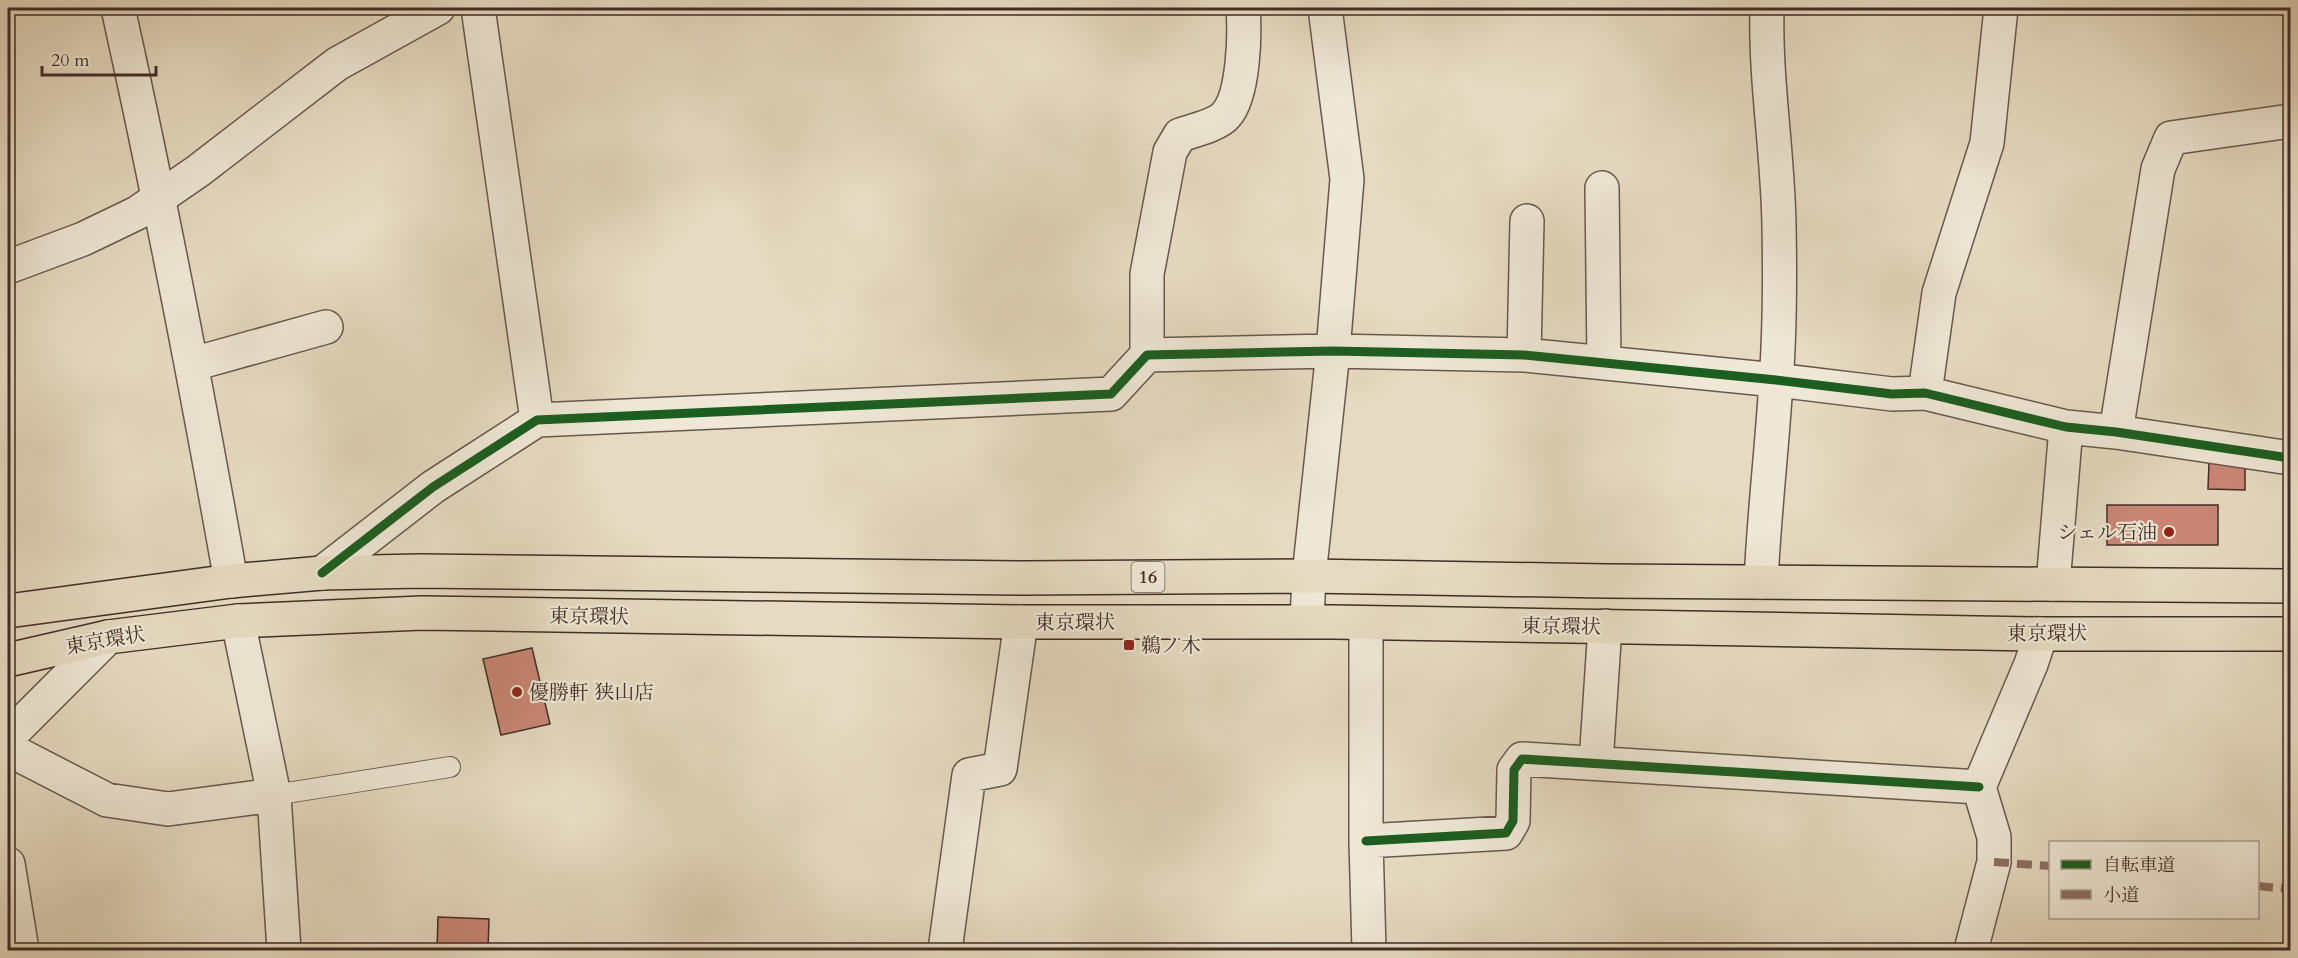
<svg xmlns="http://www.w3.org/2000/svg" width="2298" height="958" viewBox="0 0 2298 958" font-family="Cardo,'Noto Serif JP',serif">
<rect width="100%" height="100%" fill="#e6dbc2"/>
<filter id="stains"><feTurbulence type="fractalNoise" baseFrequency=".00333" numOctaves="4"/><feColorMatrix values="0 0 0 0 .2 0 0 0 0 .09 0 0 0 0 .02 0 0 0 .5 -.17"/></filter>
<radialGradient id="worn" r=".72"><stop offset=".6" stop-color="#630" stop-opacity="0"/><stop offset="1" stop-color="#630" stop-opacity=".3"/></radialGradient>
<path fill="#cb8777" stroke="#412d26" stroke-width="1.5" d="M2209,462L2245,463V490L2208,489Z
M2107,505H2218V545H2107Z
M532,648L550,724L501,735L483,659Z
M438,917L489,919L488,950H437Z"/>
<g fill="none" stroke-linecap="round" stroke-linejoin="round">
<g stroke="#6a584d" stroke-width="22">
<path id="service" d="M274,795L450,767"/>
</g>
<g stroke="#6a584d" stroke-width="36">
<path id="minor" d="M118,8C160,198 197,389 231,581
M478,8L537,420
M1602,188L1604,363
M1147,355V274L1170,152L1180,135C1192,131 1218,125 1226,115C1244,95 1245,34 1243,8
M1524,355L1527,221
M193,364L326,327
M1925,393L1939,293L1987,143L2001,8
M2116,432L2158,169L2171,138L2290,121
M322,573L433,487L537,420L1111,394L1147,355L1333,351L1524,355L1776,380L1892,394L1925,393L2066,427L2116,432L2290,458
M1761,582C1764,515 1772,448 1776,382C1780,330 1780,278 1779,226C1778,153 1765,81 1767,8
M2053,584L2066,427
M238,621L274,795L284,950
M1307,621L1309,576L1333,351L1347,179L1325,8
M1366,623V841L1369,950
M8,737L108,637
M8,749L107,800L168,809L274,795
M1596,763L1605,626
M1366,841L1506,833L1513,821L1514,770L1522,759L1979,787
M8,864L22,950
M945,950L969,775L1000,769L1021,622
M1971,950L1994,862V837L1979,787L2031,664L2041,634"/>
</g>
<g stroke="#6a584d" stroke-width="36">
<path id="tertiary" d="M8,267L83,239L137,213L198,171L337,64L438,8"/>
</g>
<g stroke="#412d26" stroke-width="36">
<path id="trunk" d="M8,611L231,581L322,573L420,571L1024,578L1309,576L1606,581L2290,586
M8,660L108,637L238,621L422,613L1021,622H1333L2041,634H2290"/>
</g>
<use href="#service" stroke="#efe8d7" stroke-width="20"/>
<use href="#minor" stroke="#efe8d7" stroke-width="33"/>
<use href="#tertiary" stroke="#efe8d7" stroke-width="33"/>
<use href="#trunk" stroke="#e6dbc2" stroke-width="33"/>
<path stroke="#8d6e63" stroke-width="8" stroke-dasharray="15 8" stroke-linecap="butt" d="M1994,862L2050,866
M2258,886L2290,889"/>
<g stroke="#efe8d7" stroke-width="13">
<path id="cycleway" d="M322,573L433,487L537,420L1111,394L1147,355L1333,351L1524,355L1776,380L1892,394L1925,393L2066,427L2116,432L2290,458
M1366,841L1506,833L1513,821L1514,770L1522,759L1979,787"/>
</g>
<use href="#cycleway" stroke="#1b5e20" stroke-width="9"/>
</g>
<g fill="#8f2418" stroke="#efe8d7" stroke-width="2">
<circle cx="2169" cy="532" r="6"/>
<rect x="1123" y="639" width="12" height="12" rx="3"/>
<circle cx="517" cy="692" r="6"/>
</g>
<g text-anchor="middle" stroke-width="4.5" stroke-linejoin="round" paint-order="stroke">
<rect fill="#efe8d7" stroke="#75655b" stroke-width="1.5" x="1131.5" y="562" width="33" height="30" rx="4.5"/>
<g font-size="18" font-weight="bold" fill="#412d26">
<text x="1148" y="583">16</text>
</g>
<g font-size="20" fill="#412d26" stroke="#efe8d7" text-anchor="start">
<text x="2157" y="539" text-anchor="end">シェル石油</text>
<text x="1141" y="652">鵜ノ木</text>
<text x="529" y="699">優勝軒 狭山店</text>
</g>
<g font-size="20" fill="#412d26" stroke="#efe8d7">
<text transform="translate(589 616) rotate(1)" y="7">東京環状</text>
<text x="1075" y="629">東京環状</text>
<text transform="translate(1561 626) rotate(1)" y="7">東京環状</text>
<text x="2047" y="640">東京環状</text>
<text transform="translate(105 640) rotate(-10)" y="7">東京環状</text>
</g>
</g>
<rect width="2298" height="958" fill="none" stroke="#e6dbc2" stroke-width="30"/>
<rect x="9" y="9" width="2280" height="940" fill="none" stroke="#412d26" stroke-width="3"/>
<rect x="15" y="15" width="2268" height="928" fill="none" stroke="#412d26" stroke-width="1.5"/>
<rect x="2049" y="841" width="210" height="78" fill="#efe8d7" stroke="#a99d90" stroke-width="1.5"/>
<rect x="2061" y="860" width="30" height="9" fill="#1b5e20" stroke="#a99d90" stroke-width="1.5"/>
<text x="2103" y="871" font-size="18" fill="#412d26">自転車道</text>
<rect x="2061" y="890" width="30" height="9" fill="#8d6e63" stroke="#a99d90" stroke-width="1.5"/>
<text x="2103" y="901" font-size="18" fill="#412d26">小道</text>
<path d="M42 66v9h114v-9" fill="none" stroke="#412d26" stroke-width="3"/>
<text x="51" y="66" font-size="18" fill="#412d26" stroke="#efe8d7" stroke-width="4.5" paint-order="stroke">20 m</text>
<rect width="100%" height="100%" filter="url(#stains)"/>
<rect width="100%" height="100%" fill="url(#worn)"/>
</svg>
